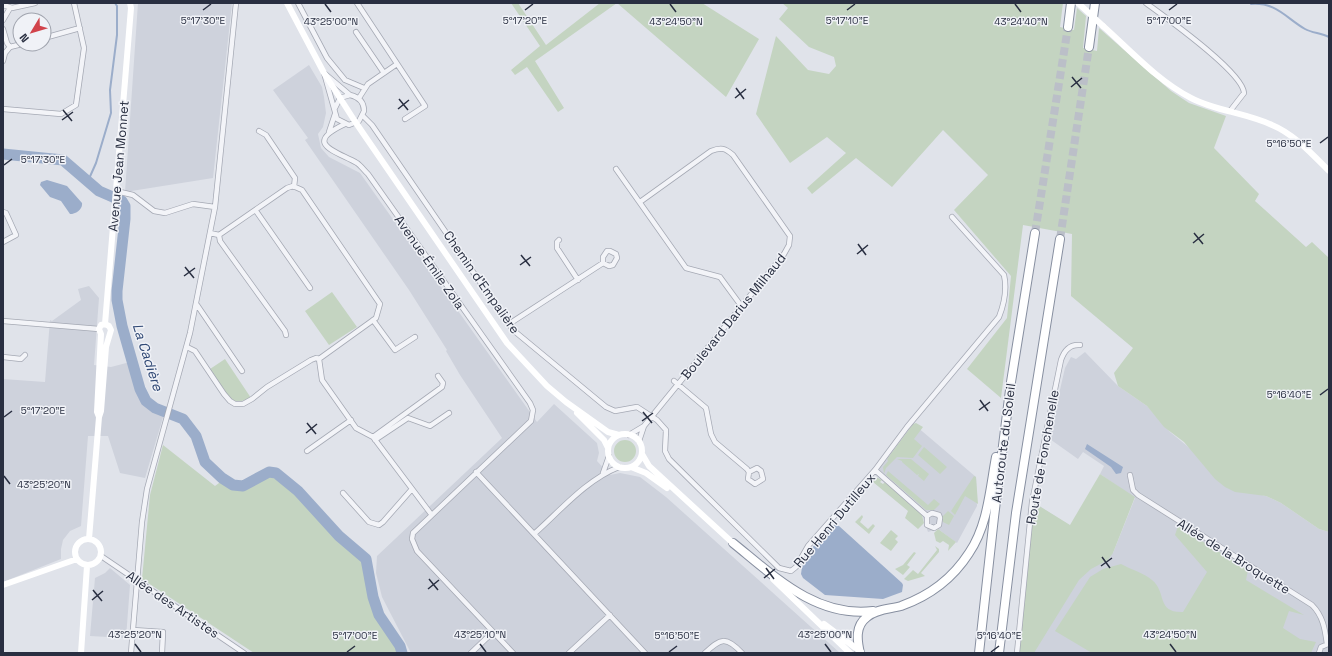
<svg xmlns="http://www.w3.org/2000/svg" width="1332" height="656" viewBox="0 0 1332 656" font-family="'Space Grotesk',sans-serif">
<rect width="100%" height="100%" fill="#e0e3ea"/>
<path fill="#ced2dc" d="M138,3H232L213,178L125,192Z
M309,65L322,87L324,97L326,113L323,127L318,134L321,148L329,157L360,173L537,422L554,404L597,443L599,453L597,461L610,475L620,473L640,477L666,497L840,653H411L382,597L376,573L377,556L502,438L460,375L446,351L447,350L409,290L305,140L308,138L273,90Z
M89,286L99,298L94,365L111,367L130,362L145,401L164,414L145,478L120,473L108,436H88L81,526L70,531L63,540L61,549V559L3,582V379L45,382L50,320L52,321L81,300L78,289Z
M1085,352L1118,386L1147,406L1170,432L1192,450L1253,493L1266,496L1281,503L1319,529L1329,532V653H1023L1036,504L1113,553L1135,498L1100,474L1104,466L1083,452L1078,459L1047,437L1050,433L1065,368L1071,357L1076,359Z
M916,426L976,477L977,506L957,543L938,529L928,532L922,515L874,474Z
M110,568L130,585L126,638L90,636L95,578L105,573Z"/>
<path fill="#c4d4c1" d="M511,3H518L546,45L600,3H702L759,39L726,97L617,3L535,61L564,108L558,112L527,67L515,75L511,70L540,46Z
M782,3H1063L1060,27L1074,30L1077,8L1086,16L1083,48L1097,51L1099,28L1171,91L1189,103L1226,116L1214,148L1259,194L1255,201L1306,247L1312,242L1329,258V532L1319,529L1281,503L1266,496L1235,492L1225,487L1215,479L1184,442L1164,427L1147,406L1118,386L1114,373L1133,348L1071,296L1072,234L1023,225L1001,398L967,369L1007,318L1011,276L954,210L988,175L943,130L892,187L856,158L812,194L807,188L846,153L827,137L790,163L756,114L776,36L808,70L829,74L836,66L834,57L809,47L779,19L788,8Z
M332,292L357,327L329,345L305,311Z
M225,359L251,398C246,400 241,402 235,401C227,399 215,376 210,369Z
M916,423L923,427L914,439L922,446L913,458L897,457L886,468L884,474L883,467L888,461L887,459L913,424Z
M614 451a11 11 0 1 1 22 0a11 11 0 1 1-22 0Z
M163,445L215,486L223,480C249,500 259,468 276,474C292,481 325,522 338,537C346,545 359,551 365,561C370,568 370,588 372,597C376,616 388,631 399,647L400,653H254L142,579L150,495Z
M924,447L947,467L940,474L918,455Z
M897,459H911L929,474L924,481L918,476L919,474L917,475L902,462V461Z
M888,471L928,505L934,499L940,504L934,510H926L886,475Z
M1100,474L1135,497L1113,553L1108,560L1091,569L1079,580L1034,653H1019L1034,505L1036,504L1070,525Z
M974,476L976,477L978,504L965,496L955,515L951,511Z
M876,477L882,480L880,482L883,484L885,482L922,515L924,523L918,529L905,518L908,511L873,482L847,512L844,510L869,480Z
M948,511L954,516L949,525L943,522L941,515L943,516Z
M862,515L863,517L860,522L868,529L873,524L875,526L869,534L855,522Z
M1178,526L1248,570L1246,580L1304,615L1289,611L1283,628L1300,639L1316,642L1311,653H1092L1055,631L1090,577L1103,569L1121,564C1130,569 1144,573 1152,580C1167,592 1156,613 1183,612L1207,572L1175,535Z
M938,529L956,542L948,551L949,545L943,541L940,543L936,541L934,533Z
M891,530L898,536L895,539L898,542L891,551L880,543Z
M935,546L939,549V552L921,573L925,576L908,581L904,579L913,570L918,574L937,550Z
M914,552L916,553L907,565L910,567L903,575L895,569L903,565Z"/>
<path fill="#9badca" d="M47,180L67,186L82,203C83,209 76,214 70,214L61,201L50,197L40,185L41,182Z
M1087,444L1123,467L1121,473L1116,474L1111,467L1085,449Z
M834,525L839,526L902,583L903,585L902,592L883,599L825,595L803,578L801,574L802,567L812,548L825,531Z"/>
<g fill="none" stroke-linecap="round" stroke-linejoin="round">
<path stroke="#9badca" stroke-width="2" d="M1251,4C1276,2 1286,18 1305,29C1312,33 1321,33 1329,37
M88,181L96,163L111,113L110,90L117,35V6L115,3"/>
<path stroke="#9badca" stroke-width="11" d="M3,154L63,160L99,191L122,201L125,206V219L117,291V300L122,326L140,389L146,401L155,408L183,419L196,436L205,462L222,478L233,485L243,486L269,472L276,473L298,491L339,536L366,559L373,597L379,615L400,646L402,653"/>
<path stroke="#bbbfc8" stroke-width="8" stroke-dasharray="8 4" stroke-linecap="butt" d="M1035,233L1068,27
M1060,239L1089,47"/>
<g stroke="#a5a9b4" stroke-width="6">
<path id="street" d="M298,3L327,58L345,80L364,88
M357,3L425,106L405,119
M1146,3C1165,17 1243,72 1244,93L1230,111
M3,5L12,8L35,3
M3,20L10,8
M3,29L7,43L10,47L5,53L3,61
M356,32L384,73
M44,38L80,28
M10,47L22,44
M324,73L350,95C359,97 364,102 364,111L359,121L349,125L337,119Z
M359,98L368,84L397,64
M335,108L340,98L350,95
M3,109L61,114L76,105L84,48L74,3
M363,116L372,125L513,330L606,407L615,411L637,407L657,420L666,430L665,451L669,459L779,568L791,571L796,567L808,546L875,470L907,427L999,317C1004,304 1007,288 1004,275L952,217
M345,124C302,144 336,151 357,163C361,166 364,170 368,174L530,403L533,410L531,421L413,533L412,539L417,551L513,653
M259,131L266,135L295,178L294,187
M329,132L335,114
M616,169L686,268L720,277L742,307
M116,191L133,195L154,211L165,213L193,204L215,207
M256,211L310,288
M3,212L6,213L16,235L3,242
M210,233L219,235L287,188L293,186L302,190L380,304L376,318L319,359L322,380L356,428L373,437L431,514
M219,235L220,241L285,331L286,335
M559,240L557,242V248L578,280
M197,305L242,371
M373,320L395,350L415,337
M3,321L99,329
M509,324L603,263L609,266L613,265L617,258L616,254L610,251H607L603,257V263
M187,347L195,351L224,394L230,401L235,404H243L252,399L267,387L311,360L316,358L319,359
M3,357L21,359L25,355
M674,381L706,408L711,434L715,442L747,469L749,472L748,479L755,484L763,479L761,471L757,468L749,472
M629,435L644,426
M373,437L442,387L443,383L438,376
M375,440L408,418L430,426L449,413
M639,441L644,426L784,254L789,245L790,236L733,155C725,148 721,147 711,151L640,202
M307,451L351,420
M875,470L927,516V525L934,528L939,525L940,518L939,515L932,513L927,516
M476,472L645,653
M603,473L609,456
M1130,475L1133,490L1138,495L1312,605C1323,616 1325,629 1327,644
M343,493L369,522L379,525L383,522L412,489
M534,534C561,510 586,480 619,467
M101,556L244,653
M133,630L163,632L162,653
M131,653L142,522L147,489L190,333L215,207L236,3
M471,653L493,632
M569,653L610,615
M705,653C721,638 726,636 742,653
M1017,653L1032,502L1061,360C1064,351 1070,344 1080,345
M1319,653L1321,647L1328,644"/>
</g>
<g stroke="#878fa0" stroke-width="10">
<path id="highway" d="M1068,27L1071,3
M1089,47L1095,3
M733,543C774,576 816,618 873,611
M860,653C857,640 855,626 867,617C876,609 890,609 901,606C929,596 953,578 969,553C988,525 990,489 996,457
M979,653L994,517L1011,382L1035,233
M999,653L1016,513L1060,239"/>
</g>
<use href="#street" stroke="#f3f4f8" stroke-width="4.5"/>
<path stroke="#fff" stroke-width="6" d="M287,3L324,73L356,123L507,343L547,386L566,402L608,432L619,435
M1103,26C1131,51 1158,81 1191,98C1216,111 1246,113 1272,125C1294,134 1312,154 1329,171
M105,324L131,8L130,3
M577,413L604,440L608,448
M99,417L101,411L106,347L111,330L109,326L105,324
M608 451a17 17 0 1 1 34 0a17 17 0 1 1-34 0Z
M642,454L649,466L735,545
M631,467L646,473L667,488
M75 552a13 13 0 1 1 26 0a13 13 0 1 1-26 0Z
M89,539L99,417L97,412L101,334L99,329L101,325L105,324
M773,579L850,653
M3,585L77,559
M824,624L861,652
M81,653L87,566"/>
<use href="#highway" stroke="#fff" stroke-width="8"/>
<path stroke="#fff" stroke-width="6" d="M1078,3L1103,26"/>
</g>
<path fill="none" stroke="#292f41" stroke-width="1.5" d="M325,4L331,12M670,4L676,12M1015,4L1021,12M203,10L211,4M525,10L533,4M847,10L855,4M1169,10L1177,4M1072,77L1081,88M1071,87L1082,78M736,88L744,99M735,98L746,89M399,99L408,110M398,109L409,100M63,110L72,121M62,120L73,112M1320,143L1328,137M4,165L12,159M1194,233L1203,244M1193,243L1204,234M858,244L866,255M857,254L868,245M521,255L530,266M520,265L531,257M185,267L194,278M184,276L195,268M1320,395L1328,389M980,400L988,411M979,410L990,402M643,412L652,423M4,417L12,411M642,421L653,413M307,423L316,434M306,433L317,424M4,476L10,484M1102,557L1110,568M1101,566L1112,558M766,568L774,579M764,578L775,569M429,579L438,590M428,589L439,580M93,590L102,601M92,600L103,591M135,644L141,652M480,644L486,652M825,644L831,652M1170,644L1176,652M347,652L355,646M669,652L677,646M991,652L999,646"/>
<g text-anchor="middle" stroke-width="3" stroke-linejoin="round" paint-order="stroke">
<g font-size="13" fill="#292f41" stroke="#f0f2f7">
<text transform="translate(118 166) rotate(-85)" y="5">Avenue Jean Monnet</text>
<text transform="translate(430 262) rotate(55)" y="5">Avenue Émile Zola</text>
<text transform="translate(482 282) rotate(55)" y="5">Chemin d'Empalière</text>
<text transform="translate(733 316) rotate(-51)" y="5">Boulevard Darius Milhaud</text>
<text transform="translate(1003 443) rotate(-83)" y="5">Autoroute du Soleil</text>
<text transform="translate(1042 457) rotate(-80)" y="5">Route de Fonchenelle</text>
<text transform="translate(834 520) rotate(-50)" y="5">Rue Henri Dutilleux</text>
<text transform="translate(1234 556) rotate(32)" y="5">Allée de la Broquette</text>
<text transform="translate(173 604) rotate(34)" y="5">Allée des Artistes</text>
</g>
<g font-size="14" font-style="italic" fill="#324a76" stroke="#f0f2f7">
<text transform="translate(148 357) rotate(72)" y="5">La Cadière</text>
</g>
</g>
<g font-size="10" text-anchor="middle" fill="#292f41" stroke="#f0f2f7" stroke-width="3" stroke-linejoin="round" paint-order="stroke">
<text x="203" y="24">5°17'30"E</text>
<text x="525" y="24">5°17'20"E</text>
<text x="847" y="24">5°17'10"E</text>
<text x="1169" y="24">5°17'00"E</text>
<text x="331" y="25">43°25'00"N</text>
<text x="676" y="25">43°24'50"N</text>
<text x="1021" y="25">43°24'40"N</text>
<text x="1289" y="147">5°16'50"E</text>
<text x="43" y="163">5°17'30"E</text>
<text x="1289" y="398">5°16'40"E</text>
<text x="43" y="414">5°17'20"E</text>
<text x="44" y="488">43°25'20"N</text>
<text x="135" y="638">43°25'20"N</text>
<text x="480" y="638">43°25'10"N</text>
<text x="825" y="638">43°25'00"N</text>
<text x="1170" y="638">43°24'50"N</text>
<text x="355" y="639">5°17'00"E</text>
<text x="677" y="639">5°16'50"E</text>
<text x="999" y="639">5°16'40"E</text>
</g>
<rect width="1332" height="656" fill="none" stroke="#292f41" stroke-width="8"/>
<g transform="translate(32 32) rotate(232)"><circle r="19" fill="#f0f2f7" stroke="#a0a4ae"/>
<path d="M0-3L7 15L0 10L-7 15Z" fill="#d1434b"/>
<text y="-6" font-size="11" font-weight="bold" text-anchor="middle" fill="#292f41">N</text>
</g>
</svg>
